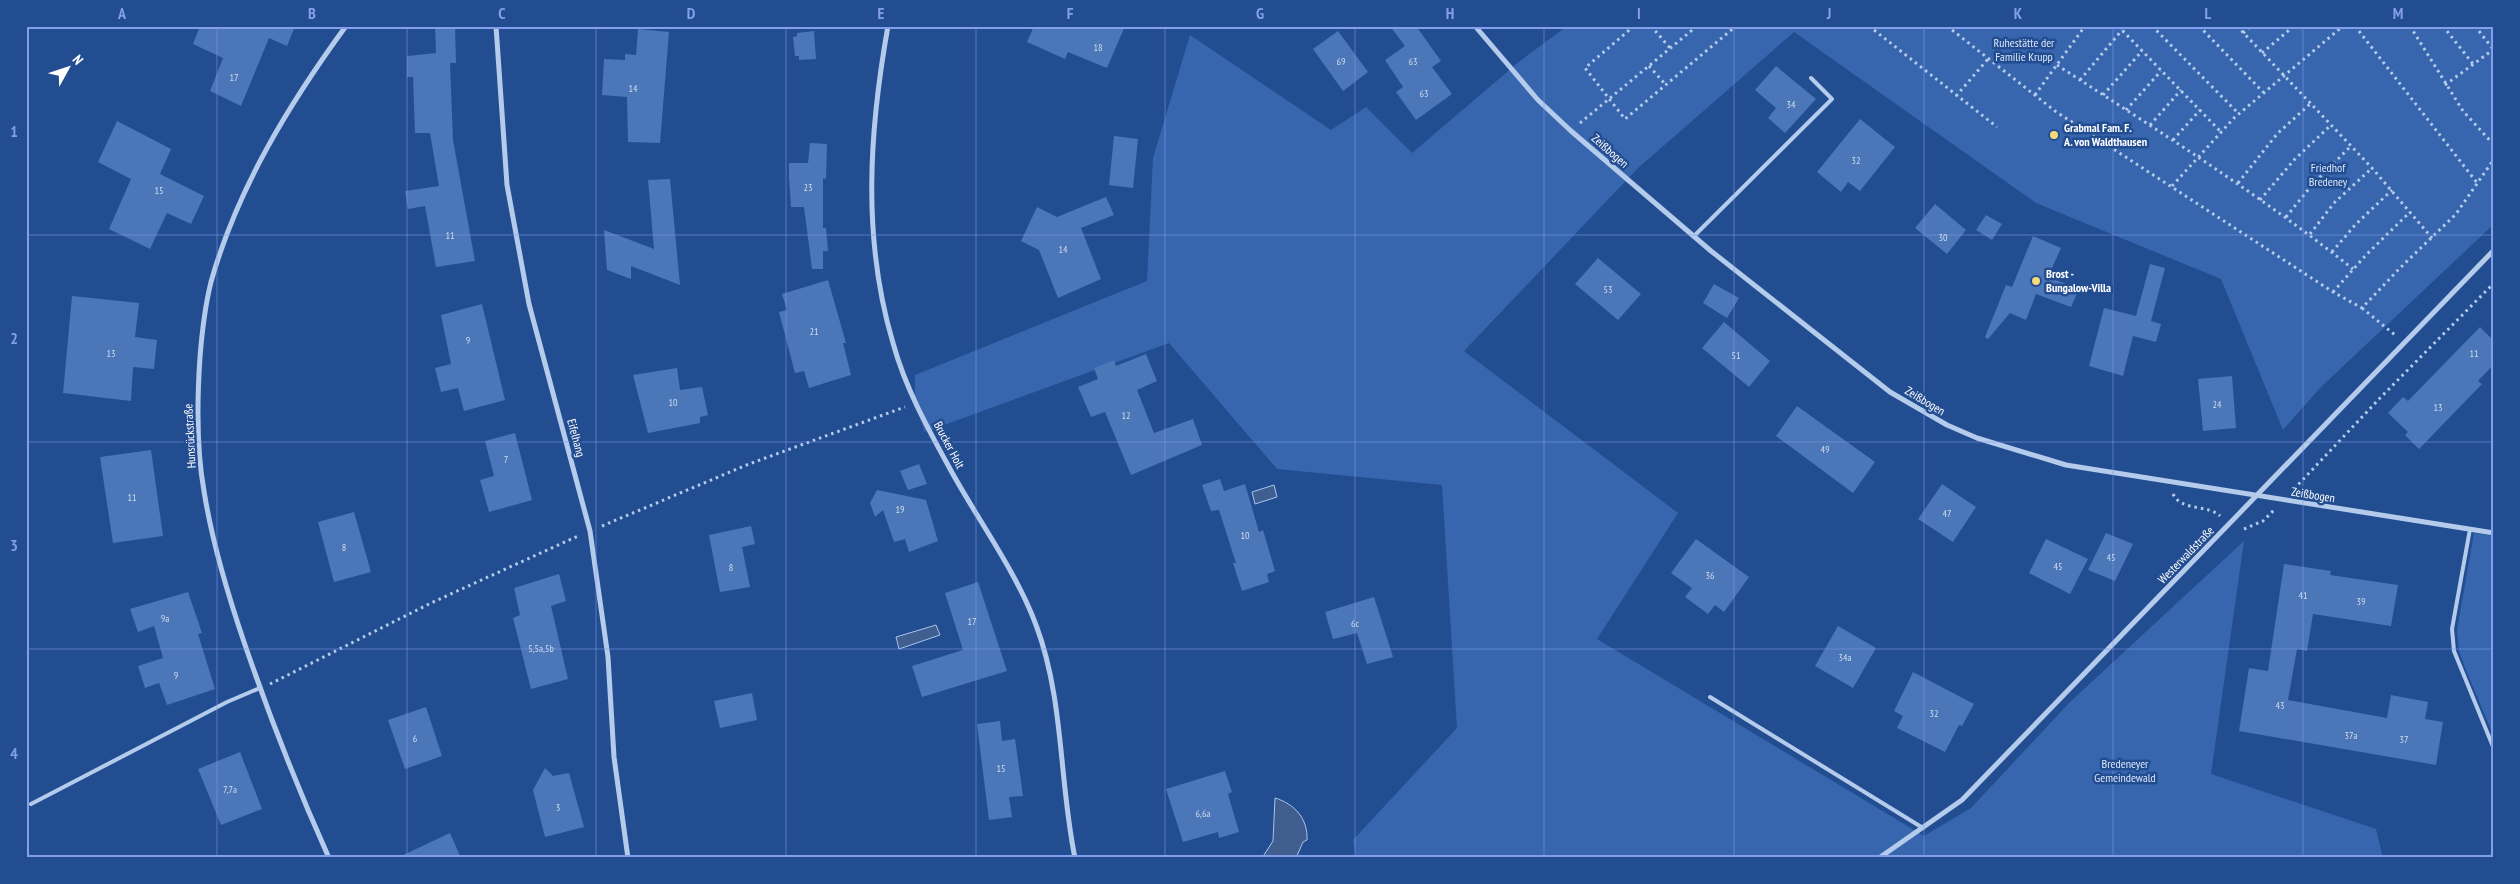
<svg xmlns="http://www.w3.org/2000/svg" width="2520" height="884" viewBox="0 0 2520 884" font-family="'PT Sans Narrow',sans-serif">
<rect width="100%" height="100%" fill="#234d91"/>
<path fill="#3766ae" d="M1567,26H2494V224L2320,388L2283,430L2221,279L2036,203L1794,32L1637,169L1464,351L1678,513L1597,639L1924,836L1971,808L2070,702L2244,541L2211,774L2376,829L2383,858H1356L1353,840L1457,728L1442,485L1277,469L1169,343L925,432L915,403V375L1147,281L1153,158L1190,35L1331,130L1366,107L1412,153L1520,61Z
M2474,533L2494,536V737L2466,670L2459,651L2457,630Z"/>
<path fill="#405e8f" stroke="#a8c5ed" d="M1274,485L1277,497L1255,504L1252,492Z
M936,625L940,635L899,649L896,637Z
M1275,798C1295,804 1308,819 1307,840L1303,842L1296,858H1262L1273,841Z"/>
<path fill="#4b76b7" d="M200,26H295L287,46L269,38L241,106L210,91L223,58L193,44Z
M435,26H455L456,63H450L453,140L475,261L436,267L425,206L408,209L405,191L439,186L430,133H415L413,77H407V56L436,53Z
M1034,26H1125L1107,68L1068,52L1065,59L1027,42Z
M1390,26H1416L1441,61L1432,67L1452,94L1416,120L1396,92L1403,87L1385,60L1405,46Z
M638,29L669,32L660,143L628,142L627,97L602,95L604,59L625,60V54L636,55Z
M814,31L816,59L799,60V56H795L793,37L797,36V33Z
M1338,31L1368,72L1343,91L1313,49Z
M1776,66L1816,99L1785,133L1768,118L1776,108L1755,90Z
M1860,119L1895,147L1860,191L1848,182L1841,192L1817,172Z
M117,121L171,149L160,174L204,196L191,224L167,213L150,249L109,229L131,179L98,162Z
M1114,136L1138,139L1133,188L1109,185Z
M810,143L827,144L826,179L823,178V228H826L828,251H823V269H812L804,207H791L789,178V163H808Z
M670,179L680,285L631,266V279L607,270L604,230L654,249L648,180Z
M1106,197L1114,215L1081,228L1101,279L1058,298L1039,250L1021,241L1037,207L1057,217Z
M1935,204L1966,230L1947,254L1915,228Z
M1986,215L2002,224L1992,240L1976,230Z
M2033,236L2061,248L2048,277L2079,289L2071,307L2036,294L2026,320L2010,313L1988,339L1985,337L2006,285L2012,287Z
M1598,258L1641,294L1618,320L1575,284Z
M2150,264L2165,268L2151,321L2161,324L2156,342L2133,336L2123,376L2089,366L2104,308L2136,316Z
M828,280L846,343H843L851,375L809,388L804,371L795,373L779,312L787,310L782,294Z
M1714,284L1739,298L1727,318L1703,303Z
M72,296L139,303L135,337L157,340L154,369L133,367L131,401L63,393Z
M482,304L505,400L464,411L458,388L441,392L435,368L451,364L441,315Z
M1724,322L1770,361L1749,387L1702,348Z
M2480,327L2494,341V364L2478,381L2482,384L2419,449L2405,435L2408,432L2388,413L2403,397L2408,401Z
M1146,354L1157,381L1137,390L1154,433L1193,419L1202,445L1131,475L1105,412L1091,417L1078,387L1098,379L1094,368L1114,360L1116,366Z
M677,368L680,390L702,387L708,415L700,417V423L648,433L633,375Z
M2232,376L2236,428L2203,431L2198,379Z
M1797,406L1875,462L1853,493L1776,436Z
M515,433L532,500L489,512L480,480L494,476L485,441Z
M151,450L163,536L113,543L100,457Z
M919,464L927,484L908,490L900,471Z
M1220,479L1224,491L1245,484L1259,532L1263,530L1275,571L1267,574L1269,582L1242,591L1233,563H1236L1219,510L1211,511L1202,485Z
M1942,484L1976,507L1953,542L1918,519Z
M877,490L926,500L938,541L909,552L905,539L894,542L883,510L875,517L870,503Z
M354,512L371,572L334,582L318,522Z
M751,526L755,544L742,547L750,587L720,592L709,535Z
M2106,533L2133,544L2115,581L2088,570Z
M1696,539L1749,577L1724,612L1715,605L1708,614L1685,597L1692,588L1671,573Z
M2046,539L2088,559L2070,594L2029,573Z
M2284,564L2331,571L2330,575L2398,585L2391,626L2313,614L2307,651L2297,649L2288,700L2387,718L2391,695L2428,702L2425,719L2443,722L2436,765L2239,731L2249,668L2268,671Z
M559,574L566,601L551,606L568,679L531,689L513,618L520,615L514,588Z
M978,582L1007,671L922,697L912,666L963,650L945,593Z
M188,592L202,633L198,634L215,689L167,705L159,683L145,688L138,666L163,658L154,626L138,632L130,609Z
M1374,597L1393,657L1367,664L1357,633L1333,639L1325,612Z
M1838,626L1876,648L1853,688L1815,666Z
M1913,672L1974,704L1962,726L1959,725L1945,752L1897,728L1903,716L1894,711Z
M752,693L757,720L720,728L714,701Z
M426,707L442,756L405,769L388,720Z
M1000,721L1002,741L1015,739L1023,796L1009,797L1012,817L989,820L977,724Z
M240,752L262,809L221,825L198,769Z
M545,768L553,776L569,773L584,827L545,837L533,790Z
M1225,771L1232,792L1228,794L1239,832L1219,838L1218,832L1183,842L1166,789Z
M450,833L461,858H397Z"/>
<g fill="none" stroke-linecap="round" stroke-linejoin="round">
<path stroke="#b4cbec" stroke-width="3" stroke-dasharray="2.5 4" stroke-linecap="butt" d="M1634,26L1585,68L1625,119L1736,26
M1651,26L1670,48
M1869,26L1997,127
M1947,26L2055,111L2333,292L2362,308L2399,269L2456,214L2494,159
M2118,26L2221,132
M2152,26L2239,114
M2199,26L2263,92
M2237,26L2372,168L2432,238
M2355,26L2478,184
M2410,26L2463,111L2494,145
M2443,26L2473,64
M2475,26L2493,49
M2243,33L2251,26
M2262,53L2294,26
M2057,65C2157,130 2259,194 2353,269
M1649,66L1666,85
M2080,80L2122,30
M2445,85L2494,49
M2035,95L2085,26
M2103,95L2142,51
M1956,96L1988,59
M2126,110L2161,71
M1580,123L1697,26
M2150,125L2181,90
M2173,140L2200,110
M2238,183L2277,134L2310,104
M2172,186L2234,118L2343,26
M2260,200L2294,160L2331,125
M2286,217L2312,185L2351,146
M2310,234L2334,203L2372,168
M2332,252L2355,225L2392,190
M2333,292L2366,255L2410,212
M2362,308L2395,335
M2294,489L2380,398L2494,283
M2173,494C2182,512 2208,504 2220,516
M602,526L749,464L905,407
M2244,529L2263,521L2274,510
M270,684L431,603L578,536"/>
<path stroke="#b4cbec" stroke-width="4" d="M1694,236L1832,99L1811,78
M2470,529L2452,629L2454,651L2494,749
M1710,697L1923,828
M31,804L227,702L260,688"/>
<path stroke="#b4cbec" stroke-width="5" d="M496,26L507,185L529,304L590,531L608,657L614,757L628,858
M888,26C869,132 862,239 893,343C905,387 927,427 949,467C977,519 1015,569 1036,625C1064,699 1059,781 1075,858
M1475,26L1538,100L1571,131L1711,251L1890,392L1947,425L1977,438L2066,465L2494,533
M329,858C297,787 269,715 244,642C227,592 212,542 204,491C196,447 197,401 200,357C202,332 205,306 211,282C237,189 289,104 346,26
M1879,858L1962,800L2494,250"/>
</g>
<path fill="none" stroke="#839eea" stroke-width="1" stroke-opacity="0.55" d="M217,26V858M407,26V858M596,26V858M786,26V858M976,26V858M1165,26V858M1355,26V858M1544,26V858M1734,26V858M1924,26V858M2113,26V858M2303,26V858M26,235H2494M26,442H2494M26,649H2494"/>
<g fill="#f7d977" stroke="#234d91" stroke-width="2">
<circle cx="2054" cy="135" r="5"/>
<circle cx="2036" cy="281" r="5"/>
</g>
<g text-anchor="middle" stroke-width="5" stroke-linejoin="round" paint-order="stroke">
<g font-size="10" fill="#d2dded">
<text x="1098" y="51">18</text>
<text x="1341" y="65">69</text>
<text x="1413" y="65">63</text>
<text x="234" y="81">17</text>
<text x="633" y="92">14</text>
<text x="1424" y="97">63</text>
<text x="1791" y="108">34</text>
<text x="1856" y="164">32</text>
<text x="808" y="191">23</text>
<text x="159" y="194">15</text>
<text x="450" y="239">11</text>
<text x="1943" y="241">30</text>
<text x="1063" y="253">14</text>
<text x="1608" y="293">53</text>
<text x="814" y="335">21</text>
<text x="468" y="344">9</text>
<text x="111" y="357">13</text>
<text x="2474" y="357">11</text>
<text x="1736" y="359">51</text>
<text x="673" y="406">10</text>
<text x="2217" y="408">24</text>
<text x="2438" y="411">13</text>
<text x="1126" y="419">12</text>
<text x="1825" y="453">49</text>
<text x="506" y="463">7</text>
<text x="132" y="501">11</text>
<text x="900" y="513">19</text>
<text x="1947" y="517">47</text>
<text x="1245" y="539">10</text>
<text x="344" y="551">8</text>
<text x="2111" y="561">45</text>
<text x="2058" y="570">45</text>
<text x="731" y="571">8</text>
<text x="1710" y="579">36</text>
<text x="2303" y="599">41</text>
<text x="2361" y="605">39</text>
<text x="165" y="622">9a</text>
<text x="972" y="625">17</text>
<text x="1355" y="627">6c</text>
<text x="541" y="652">5,5a,5b</text>
<text x="1845" y="661">34a</text>
<text x="176" y="679">9</text>
<text x="2280" y="709">43</text>
<text x="1934" y="717">32</text>
<text x="2351" y="739">37a</text>
<text x="415" y="742">6</text>
<text x="2404" y="743">37</text>
<text x="1001" y="772">15</text>
<text x="230" y="793">7,7a</text>
<text x="558" y="811">3</text>
<text x="1203" y="817">6,6a</text>
</g>
<g font-size="12" fill="#d9e6f9" stroke="#234d91">
<text x="2024" y="47">Ruhestätte der<tspan x="2024" dy="14">Familie Krupp</tspan></text>
<text x="2328" y="172">Friedhof<tspan x="2328" dy="14">Bredeney</tspan></text>
<text x="2125" y="768">Bredeneyer<tspan x="2125" dy="14">Gemeindewald</tspan></text>
</g>
<g font-size="12" font-weight="bold" fill="#fff" stroke="#234d91" text-anchor="start">
<text x="2064" y="132">Grabmal Fam. F.<tspan x="2064" dy="14">A. von Waldthausen</tspan></text>
<text x="2046" y="278">Brost -<tspan x="2046" dy="14">Bungalow-Villa</tspan></text>
</g>
<g font-size="12" fill="#fff" stroke="#234d91">
<text transform="translate(1610 151) rotate(41)" y="4">Zeißbogen</text>
<text transform="translate(1925 401) rotate(31)" y="4">Zeißbogen</text>
<text transform="translate(190 436) rotate(-93)" y="4">Hunsrückstraße</text>
<text transform="translate(576 438) rotate(75)" y="4">Eifelhang</text>
<text transform="translate(949 445) rotate(62)" y="4">Brucker Holt</text>
<text transform="translate(2313 495) rotate(9)" y="4">Zeißbogen</text>
<text transform="translate(2186 555) rotate(-46)" y="4">Westerwaldstraße</text>
</g>
</g>
<rect width="2520" height="884" fill="none" stroke="#234d91" stroke-width="55"/>
<g transform="translate(68 68) rotate(50)" stroke="#234d91" stroke-width="4" paint-order="stroke">
<path d="M0-4L9 19L0 12L-9 19Z" fill="#ffffff"/>
<text y="-8" font-size="14" font-weight="bold" text-anchor="middle" fill="#ffffff">N</text>
</g>
<rect x="28" y="28" width="2464" height="828" fill="none" stroke="#839eea" stroke-width="2"/>
<g font-size="16" text-anchor="middle" font-weight="bold" fill="#839eea">
<text x="122" y="19">A</text>
<text x="312" y="19">B</text>
<text x="502" y="19">C</text>
<text x="691" y="19">D</text>
<text x="881" y="19">E</text>
<text x="1070" y="19">F</text>
<text x="1260" y="19">G</text>
<text x="1450" y="19">H</text>
<text x="1639" y="19">I</text>
<text x="1829" y="19">J</text>
<text x="2018" y="19">K</text>
<text x="2208" y="19">L</text>
<text x="2398" y="19">M</text>
<text x="14" y="137">1</text>
<text x="14" y="344">2</text>
<text x="14" y="551">3</text>
<text x="14" y="759">4</text>
</g>
</svg>
